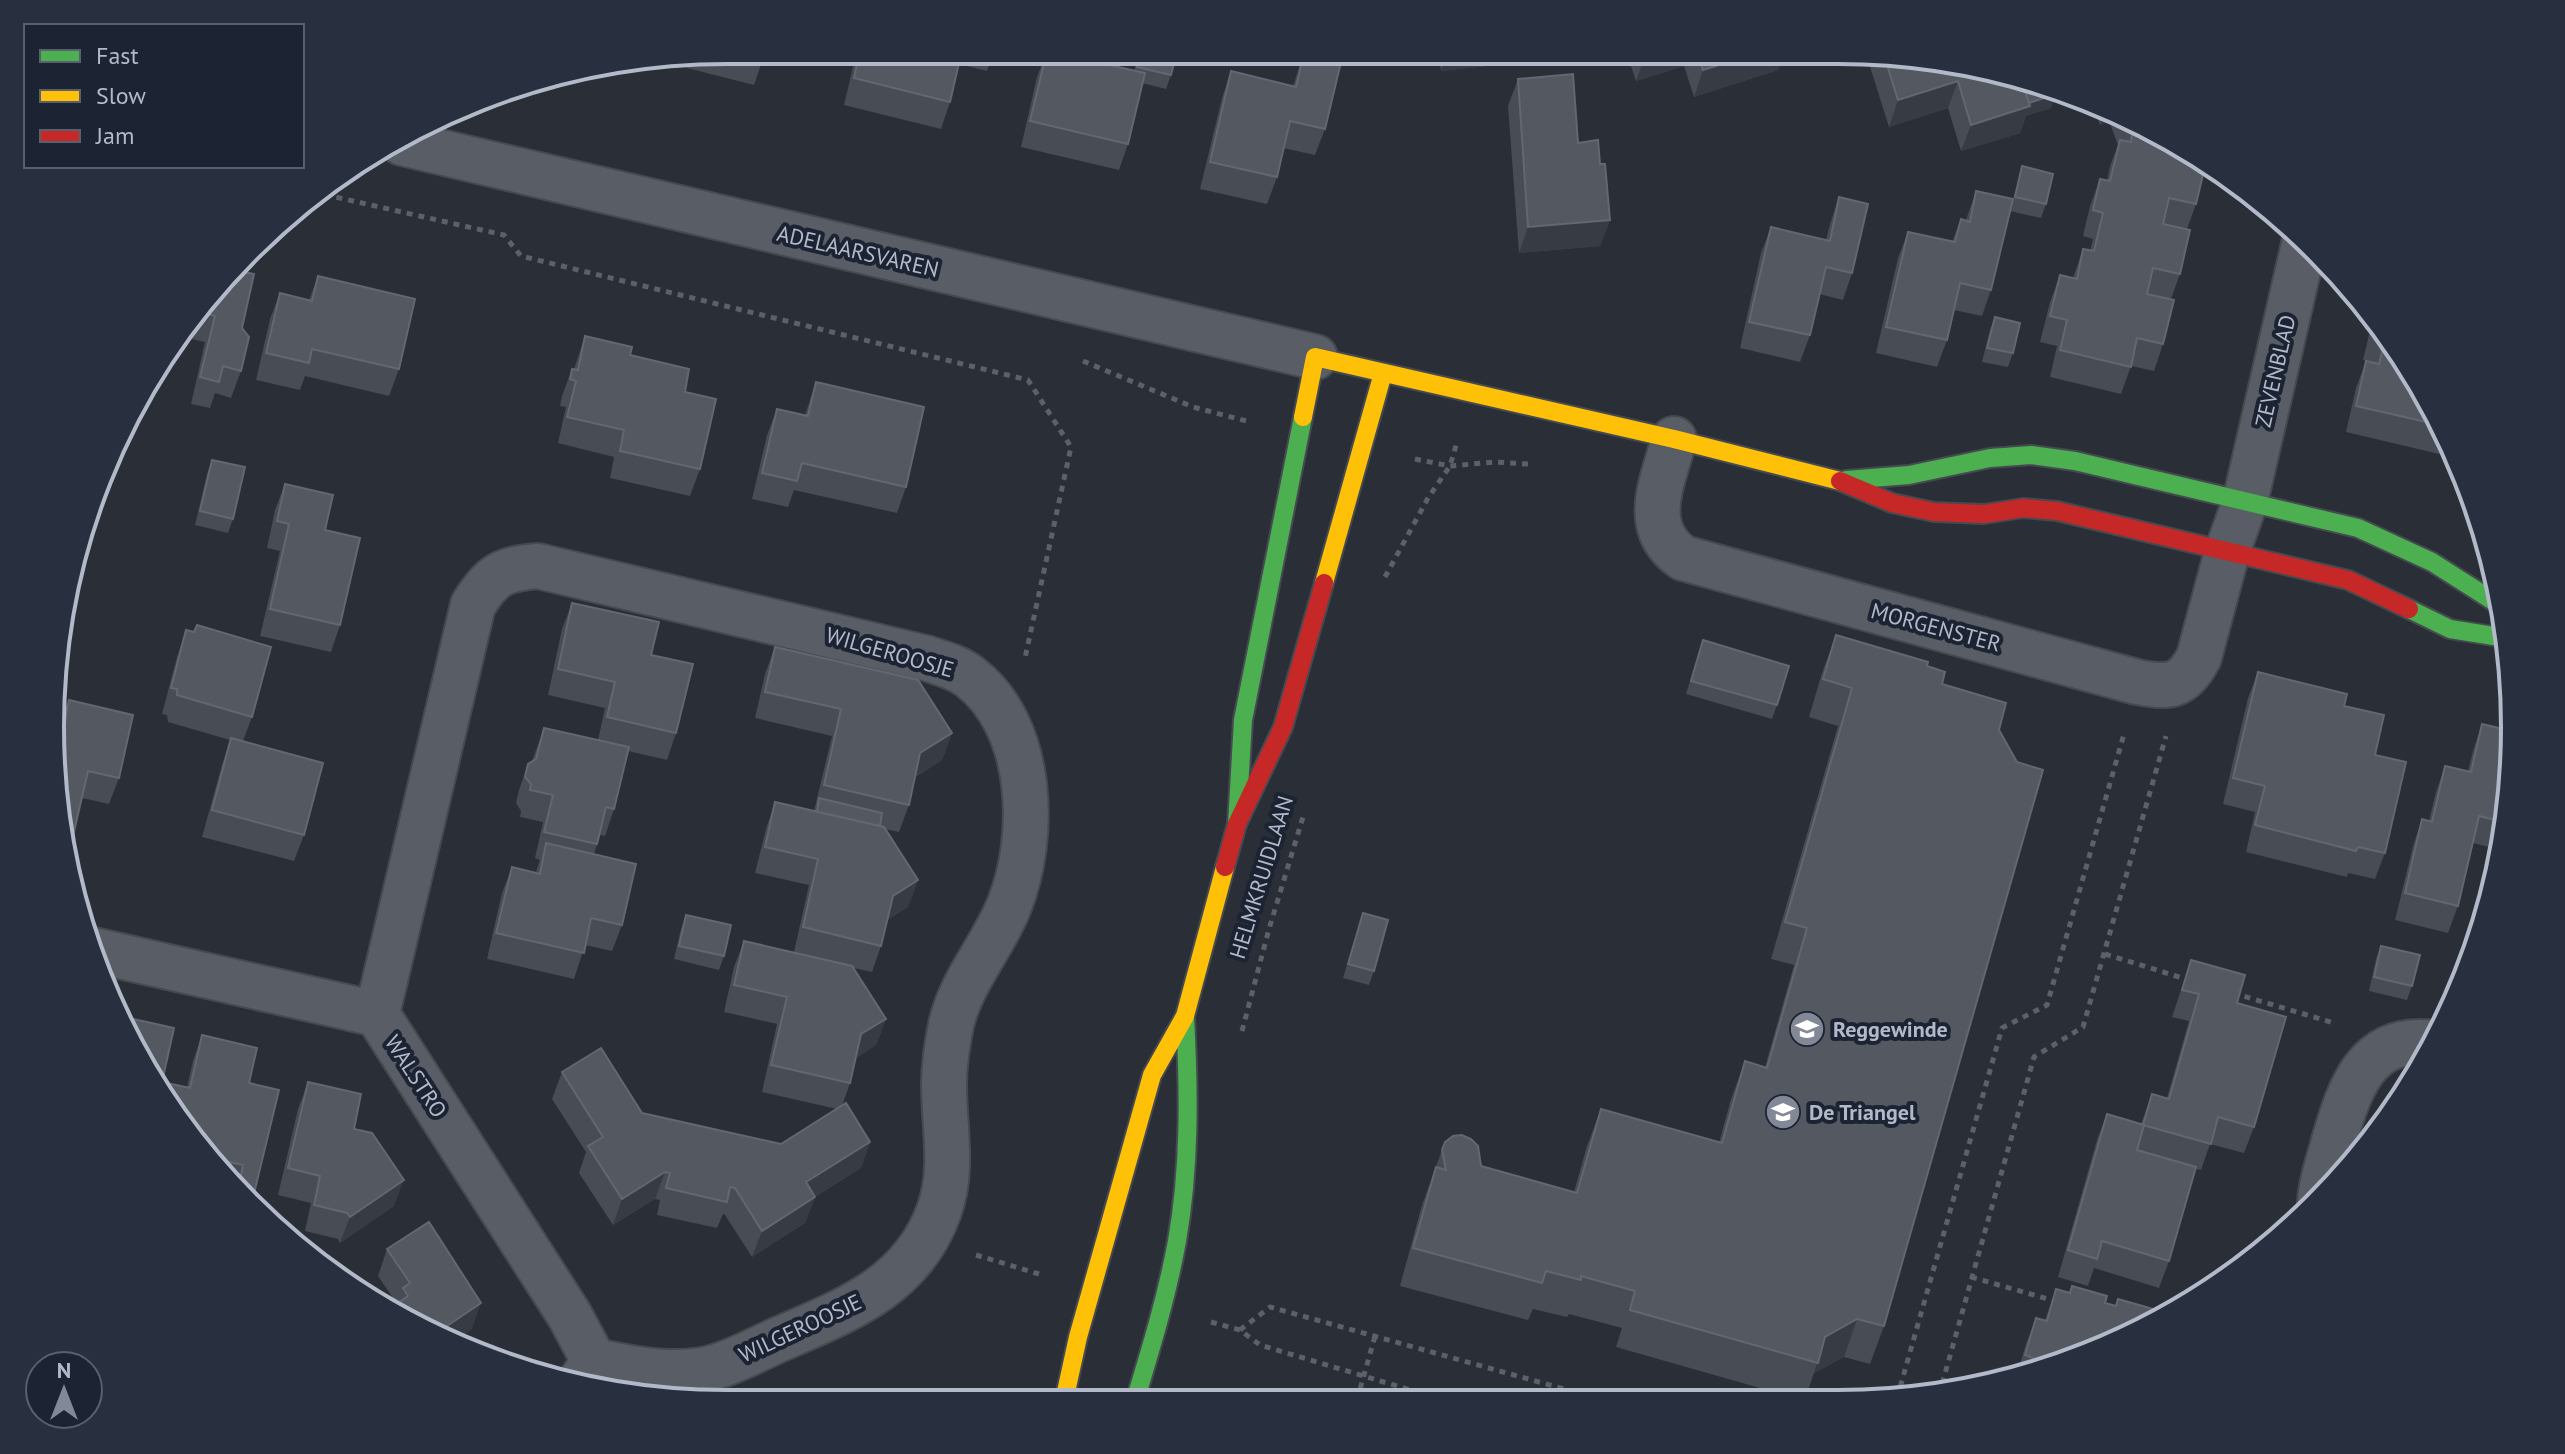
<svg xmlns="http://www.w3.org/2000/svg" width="2565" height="1454" viewBox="0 0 2565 1454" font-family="'PT Sans',sans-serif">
<rect width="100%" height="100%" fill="#292e37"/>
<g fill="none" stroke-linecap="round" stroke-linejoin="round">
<g stroke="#454950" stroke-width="48">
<path id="street" d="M402,143L1315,357
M1674,439C1663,482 1639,527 1683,558L2137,682C2169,688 2183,688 2199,657L2227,552L2245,502L2305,240
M93,950L377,1014L570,1316L594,1361L578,1385
M377,1014L473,605C492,574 503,569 538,566L926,658C940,663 958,667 970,677C1034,726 1037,836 1009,906C992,948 961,981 951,1025C947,1045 944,1065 944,1085C944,1128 954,1169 939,1211C912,1286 847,1310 780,1339C755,1350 729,1365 702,1370C666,1376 629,1368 594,1361
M2320,1202C2321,1181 2329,1161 2334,1141C2350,1087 2366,1034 2435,1043"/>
</g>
<g stroke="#454950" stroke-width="22">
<path id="fast" d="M1846,480L1909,475L1990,458L2031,455L2075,461L2358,528L2432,562L2501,606
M2409,609L2450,629L2506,638
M1237,824L1243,720L1303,417
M1135,1401C1151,1348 1167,1296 1177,1241C1190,1167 1189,1091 1185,1016"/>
</g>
<g stroke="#454950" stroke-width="22">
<path id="slow" d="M1303,417L1315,357L1674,439L1840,481
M1324,583L1383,373
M1064,1401L1078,1337L1152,1075L1185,1016L1225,867"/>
</g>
<g stroke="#454950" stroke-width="22">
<path id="jam" d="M1840,481L1892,503L1934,512L1984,514L2023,508L2057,511L2348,580L2409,609
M1225,867L1237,824L1283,727L1324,583"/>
</g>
<path stroke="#5c6169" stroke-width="5" stroke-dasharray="6 6" stroke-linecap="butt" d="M313,192L504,235L521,256L1028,380L1071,447L1025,658
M1083,361L1193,407L1250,422
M1415,459L1450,466L1495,462L1528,464
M1385,577L1428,498L1450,466L1457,442
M2105,954L2189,980
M2233,993L2334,1023
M1242,1031L1269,929L1303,817
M976,1255L1039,1274
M1971,1277L2055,1301
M1211,1322L1240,1330L1260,1345L1444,1400
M1240,1330L1270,1307L1600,1399
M1939,1395L2034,1057L2083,1027L2166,736
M1897,1398L2002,1028L2047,1005L2124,734
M1357,1400L1375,1336"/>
<use href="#street" stroke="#595d65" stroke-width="44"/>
<use href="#fast" stroke="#4caf50" stroke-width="18"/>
<use href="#slow" stroke="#ffc107" stroke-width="18"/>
<use href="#jam" stroke="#c62828" stroke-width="18"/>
</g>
<path fill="#484c55" d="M727,50H766L754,85L687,68L690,56Z
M857,50H995L987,71L959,64L950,102L941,129L844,105Z
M1139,50L1177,51L1171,75L1166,89L1142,83L1128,144L1119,170L1021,147L1037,77L1047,51L1134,71Z
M1438,51H1553L1550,59L1441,71Z
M1626,51H1785L1778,70L1694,97L1684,66L1636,81Z
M1870,51H1882L2053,85L2051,108L2026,116L2020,133L1961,151L1948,108L1889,127L1867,57Z
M1304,53L1325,129L1315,155L1283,148L1277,177L1267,204L1200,189L1222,98L1231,71L1293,86Z
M1518,79L1600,164L1610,220L1600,246L1519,253L1508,106Z
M2092,103L2177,141L2196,204L2187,229L2180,274L2171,299L2163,344L2154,371L2131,366L2121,394L2050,377L2057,346L2040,342L2050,302L2060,275L2073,278L2083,249L2090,251L2093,239L2083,236L2090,206L2100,179L2107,181L2110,166L2118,145L2109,121L2100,125Z
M2022,166L2046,204L2041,218L2010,211L1991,290L1982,316L1954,310L1947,340L1937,367L1876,353L1898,258L1908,232L1952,242L1961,219L1966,220L1976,191L2013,199Z
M1839,197L1852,273L1843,300L1819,294L1810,335L1800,362L1740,348L1761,253L1771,227L1826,240L1830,224Z
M239,271L242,328L241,371L231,398L215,393L210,408L191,404L205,342L178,336Z
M318,276L399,369L389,396L305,376L300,390L256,380L270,319L280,293L309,300Z
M2374,314L2445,428L2456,458L2346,432L2356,388L2366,361L2376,363L2363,360Z
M1995,317L2013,353L2008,367L1982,362L1990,330Z
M585,336L630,355L685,392L700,469L690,496L610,478L614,457L558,443L566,407L560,406L562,396L572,369H574Z
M816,382L906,487L897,513L794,490L788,507L752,499L767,435L777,409L805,415Z
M212,460L233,519L228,533L195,525L207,474Z
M285,484L325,530L340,625L331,652L260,636L280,551L267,548L275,510Z
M572,603L651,655L676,733L667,760L628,751L614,809L605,836L600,835L594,854L622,925L612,951L585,945L574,979L487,959L502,893L512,867L536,872L540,860L535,858L543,822L520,817L521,811L516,803L519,790L528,764L532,761L544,728L598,740L605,708L548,695L562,629Z
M186,630L252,717L243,741L304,835L294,861L202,837L222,765L230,740L168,722L167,715L162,714L177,657Z
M1836,635L1927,666L1942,684L1999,730L1884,1326L1870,1364L1844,1357L1814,1373L1805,1399H1798L1616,1347L1622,1328L1569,1314L1567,1317L1533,1309L1528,1320L1400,1286L1422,1205L1442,1150L1481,1166L1574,1192L1587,1146L1601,1109L1719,1143L1731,1099L1745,1061L1765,1067L1794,965L1771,959L1838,726L1809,717L1822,673Z
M1703,640L1777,705L1772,719L1686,694Z
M775,647L952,733L942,760L915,777L909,805L899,832L885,829L918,880L908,907L887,920L881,946L872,972L854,968L886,1019L876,1045L856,1058L850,1083L842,1106L870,1142L861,1168L815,1197L805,1223L752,1257L725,1215L723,1214L717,1228L657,1215L660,1200L655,1199L613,1225L579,1173L586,1152L552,1099L562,1072L642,1113L781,1144L837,1109L762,1092L777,1024L724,1012L734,967L744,941L794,952L809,885L755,873L766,829L775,802L814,811L832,736L755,718L765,674Z
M2258,672L2344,706L2375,755L2385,853L2375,879L2348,873L2347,877L2246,852L2255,812L2223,804L2248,698Z
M69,700L119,778L109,804L82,798L73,836L69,847L51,771L60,726Z
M2482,724L2509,816L2501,850L2473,843L2458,906L2448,933L2395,920L2413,846L2422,819L2429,821L2436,792L2445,766L2468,771L2473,751Z
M1363,913L1374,971L1369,985L1343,978Z
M686,915L724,956L719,970L674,959L681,929Z
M2381,946L2412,986L2407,1000L2369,991L2376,959Z
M2191,960L2237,1003L2254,1127L2244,1153L2210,1144L2201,1170L2196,1169L2169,1261L2159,1288L2094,1268L2088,1286L2058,1277L2097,1140L2107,1114L2141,1124L2152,1094L2167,1098L2189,1021L2172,1017Z
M120,1016L162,1082L187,1087L193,1061L202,1035L249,1083L252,1202L218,1173Z
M308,1082L354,1129L394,1206L340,1243L338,1239L305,1231L311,1203L278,1195L298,1109Z
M387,1249L472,1329L455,1341L388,1313L397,1304L378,1276Z
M2072,1286L2105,1303L2115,1306L2118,1299L2153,1309L2056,1368L2016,1377L2026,1344L2036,1318L2045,1320L2056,1289L2069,1293Z"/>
<path fill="#373b44" d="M1448,51H1553L1550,59L1441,71Z
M1656,51H1689L1684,66L1636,81L1645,55Z
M1764,51H1785L1778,70L1694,97L1703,70Z
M1958,81L1948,108L1889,127L1898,100Z
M2056,94L2051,108L2026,116L2020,133L1961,151L1971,125Z
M2106,109L2113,112L2109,121L2100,125Z
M1610,220L1600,246L1519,253L1528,227Z
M952,733L942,760L910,779L920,753Z
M918,880L908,907L883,923L893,896Z
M886,1019L876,1045L852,1060L861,1034Z
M870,1142L861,1168L796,1209L806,1182Z
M665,1172L655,1199L613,1225L622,1199Z
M404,1180L394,1206L340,1243L350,1217Z
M815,1197L805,1223L752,1257L762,1231Z
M481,1303L472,1329L455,1341L437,1333Z
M1857,1319L1844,1357L1814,1373L1825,1337Z"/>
<path fill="#535861" stroke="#626771" stroke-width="2" d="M730,50H766L764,59Z
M860,50H962L950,102L854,78Z
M1047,51L1145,73L1128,144L1030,121Z
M1141,51H1177L1171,75L1137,67Z
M1644,51H1656L1645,55Z
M1697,51H1764L1703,70Z
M1883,52L2021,79L2030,106L1971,125L1958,81L1898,100Z
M1304,53L1341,62L1325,129L1290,121L1277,177L1210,162L1231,71L1296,87Z
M1573,74L1578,143L1598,140L1600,164H1605L1610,220L1528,227L1518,79Z
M2021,79L2053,85L2056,94L2029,103Z
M2127,118L2177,141L2199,157L2198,158L2206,162L2196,204L2169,198L2163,224L2190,230L2180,274L2153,268L2147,294L2174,300L2163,344L2137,338L2131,367L2060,350L2067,320L2050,316L2060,275L2077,279L2083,249L2094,251L2103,213L2093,210L2100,179L2110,181L2120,140L2131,142L2132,134Z
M2022,166L2053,174L2046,204L2015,197Z
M1976,191L2013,199L1991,290L1960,283L1947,340L1886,327L1908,232L1955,242L1961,219L1970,222Z
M1839,197L1868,204L1852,273L1826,267L1810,335L1749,322L1771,227L1830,241Z
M239,271L254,274L242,328L249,337L241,371L223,366L219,382L200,377L215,316L200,312Z
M318,276L415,299L399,369L312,349L309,363L266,353L280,293L312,301Z
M1995,317L2020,323L2013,353L1987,348Z
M2376,317L2444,426L2356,406L2366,361L2379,364L2386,336L2373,334Z
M585,336L632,347L630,355L689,369L685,392L716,399L700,469L620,451L624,430L567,417L576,381L570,379L572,369L578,370Z
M816,382L924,407L906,487L802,463L797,481L762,473L777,409L808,416Z
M212,460L245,467L233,519L200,511Z
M285,484L333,495L325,530L360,538L340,625L270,609L289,524L277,521Z
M572,603L659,622L651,655L693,664L676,733L607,717L615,682L558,669Z
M197,625L271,647L252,717L177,695V689L171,688L186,630L194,632Z
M1836,635L1928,662L1927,666L1945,672L1942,684L2006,703L1999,730L2017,762L2043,770L1884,1326L1857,1319L1825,1337L1818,1363L1630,1310L1635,1291L1581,1276V1280L1546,1271L1542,1283L1413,1248L1436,1167L1446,1170L1442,1150L1445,1142L1453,1136L1462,1135L1471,1139L1478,1146L1481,1166L1577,1193L1601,1109L1722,1143L1745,1061L1767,1068L1807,928L1785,922L1852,688L1823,679Z
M1703,640L1789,666L1777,705L1691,681Z
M775,647L918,680L952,733L920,753L909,805L824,785L841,709L765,692Z
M2258,672L2347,694L2344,706L2384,715L2375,755L2406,762L2385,853L2358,847L2356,851L2255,825L2265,786L2233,778Z
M69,700L133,715L119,778L88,771L73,836L66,834L51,771L56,725L63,727Z
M2482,724L2512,731L2509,816L2507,823L2479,816L2458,906L2405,893L2422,819L2432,822L2445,766L2471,772Z
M544,728L629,747L614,809L606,807L597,844L544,832L553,795L530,790L531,784L525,777L528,764L536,759Z
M231,738L323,763L304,835L212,810Z
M819,798L882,813L880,826L817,812Z
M775,802L884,827L918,880L893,896L881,946L803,927L818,859L765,847Z
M546,843L636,864L622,925L591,918L584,953L496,933L512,867L540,874Z
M1363,913L1388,920L1374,971L1348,964Z
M686,915L731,925L724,956L679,946Z
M744,941L852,966L886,1019L861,1034L850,1083L771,1065L787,997L734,985Z
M2381,946L2420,955L2412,986L2374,977Z
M2191,960L2245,975L2237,1003L2286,1017L2254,1127L2218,1117L2211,1144L2143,1125L2152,1094L2169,1099L2199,994L2182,990Z
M120,1016L174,1028L162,1082L190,1088L202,1035L257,1048L249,1083L279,1090L252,1202L238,1190L243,1165L208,1157Z
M601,1048L642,1113L781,1144L846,1103L870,1142L806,1182L815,1197L762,1231L735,1188L730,1187L727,1202L666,1188L670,1173L665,1172L622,1199L588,1146L603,1137L562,1072Z
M308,1082L361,1094L354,1129L372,1133L404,1180L350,1217L347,1213L314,1205L320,1176L288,1168Z
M2107,1114L2144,1125L2137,1150L2196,1167L2169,1261L2102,1241L2097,1259L2068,1250Z
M429,1222L481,1303L438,1332L439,1334L386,1311L408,1296L403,1288L410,1283L387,1249Z
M2072,1286L2107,1296L2105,1303L2116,1306L2118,1299L2153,1309L2151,1316L2158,1318L2056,1368L2043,1371L2033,1368L2036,1359L2025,1355L2036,1318L2047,1321L2056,1289L2070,1293Z"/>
<defs>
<g id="school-disc" transform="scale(1.8)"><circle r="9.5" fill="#828895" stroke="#1c2332"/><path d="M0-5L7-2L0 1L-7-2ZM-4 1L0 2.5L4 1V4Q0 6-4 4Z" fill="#fff"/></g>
</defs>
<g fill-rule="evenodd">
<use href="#school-disc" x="1807" y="1029"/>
<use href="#school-disc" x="1783" y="1112"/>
</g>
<g text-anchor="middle" stroke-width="8" stroke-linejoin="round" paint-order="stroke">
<g font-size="22" fill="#b2b9c8" stroke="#1c2332">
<text transform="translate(858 251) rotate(13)" y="8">ADELAARSVAREN</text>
<text transform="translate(2275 371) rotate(-77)" y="8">ZEVENBLAD</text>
<text transform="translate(1936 627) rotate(15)" y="8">MORGENSTER</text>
<text transform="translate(890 652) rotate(16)" y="8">WILGEROOSJE</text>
<text transform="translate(1261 877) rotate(-73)" y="8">HELMKRUIDLAAN</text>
<text transform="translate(416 1076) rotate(57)" y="8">WALSTRO</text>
<text transform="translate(800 1328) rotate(-25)" y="8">WILGEROOSJE</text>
</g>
<g font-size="22" font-weight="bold" fill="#b2b9c8" stroke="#1c2332" text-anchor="start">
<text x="1833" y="1037">Reggewinde</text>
<text x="1809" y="1120">De Triangel</text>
</g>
</g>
<path d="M0 0H2565V1454H0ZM727 64H1838A663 663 0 0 1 2501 727V727A663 663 0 0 1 1838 1390H727A663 663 0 0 1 64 727V727A663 663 0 0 1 727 64Z" fill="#282f3e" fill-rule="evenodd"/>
<path fill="none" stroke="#b2b9c8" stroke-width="4" d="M727 64H1838A663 663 0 0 1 2501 727V727A663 663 0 0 1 1838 1390H727A663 663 0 0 1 64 727V727A663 663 0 0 1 727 64Z"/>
<rect x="24" y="24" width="280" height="144" fill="#1c2332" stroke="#585f6e" stroke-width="2"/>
<rect x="40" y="50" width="40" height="12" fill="#4caf50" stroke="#585f6e" stroke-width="2"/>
<text x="96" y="64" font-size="24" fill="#b2b9c8">Fast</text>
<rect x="40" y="90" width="40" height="12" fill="#ffc107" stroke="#585f6e" stroke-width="2"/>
<text x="96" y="104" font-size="24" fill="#b2b9c8">Slow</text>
<rect x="40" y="130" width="40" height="12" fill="#c62828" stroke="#585f6e" stroke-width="2"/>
<text x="96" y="144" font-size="24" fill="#b2b9c8">Jam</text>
<g transform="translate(64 1390)"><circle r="38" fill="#1c2332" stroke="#585f6e" stroke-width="2"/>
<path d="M0-6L14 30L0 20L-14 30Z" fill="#828895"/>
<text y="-12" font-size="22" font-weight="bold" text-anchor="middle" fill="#b2b9c8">N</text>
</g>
</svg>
